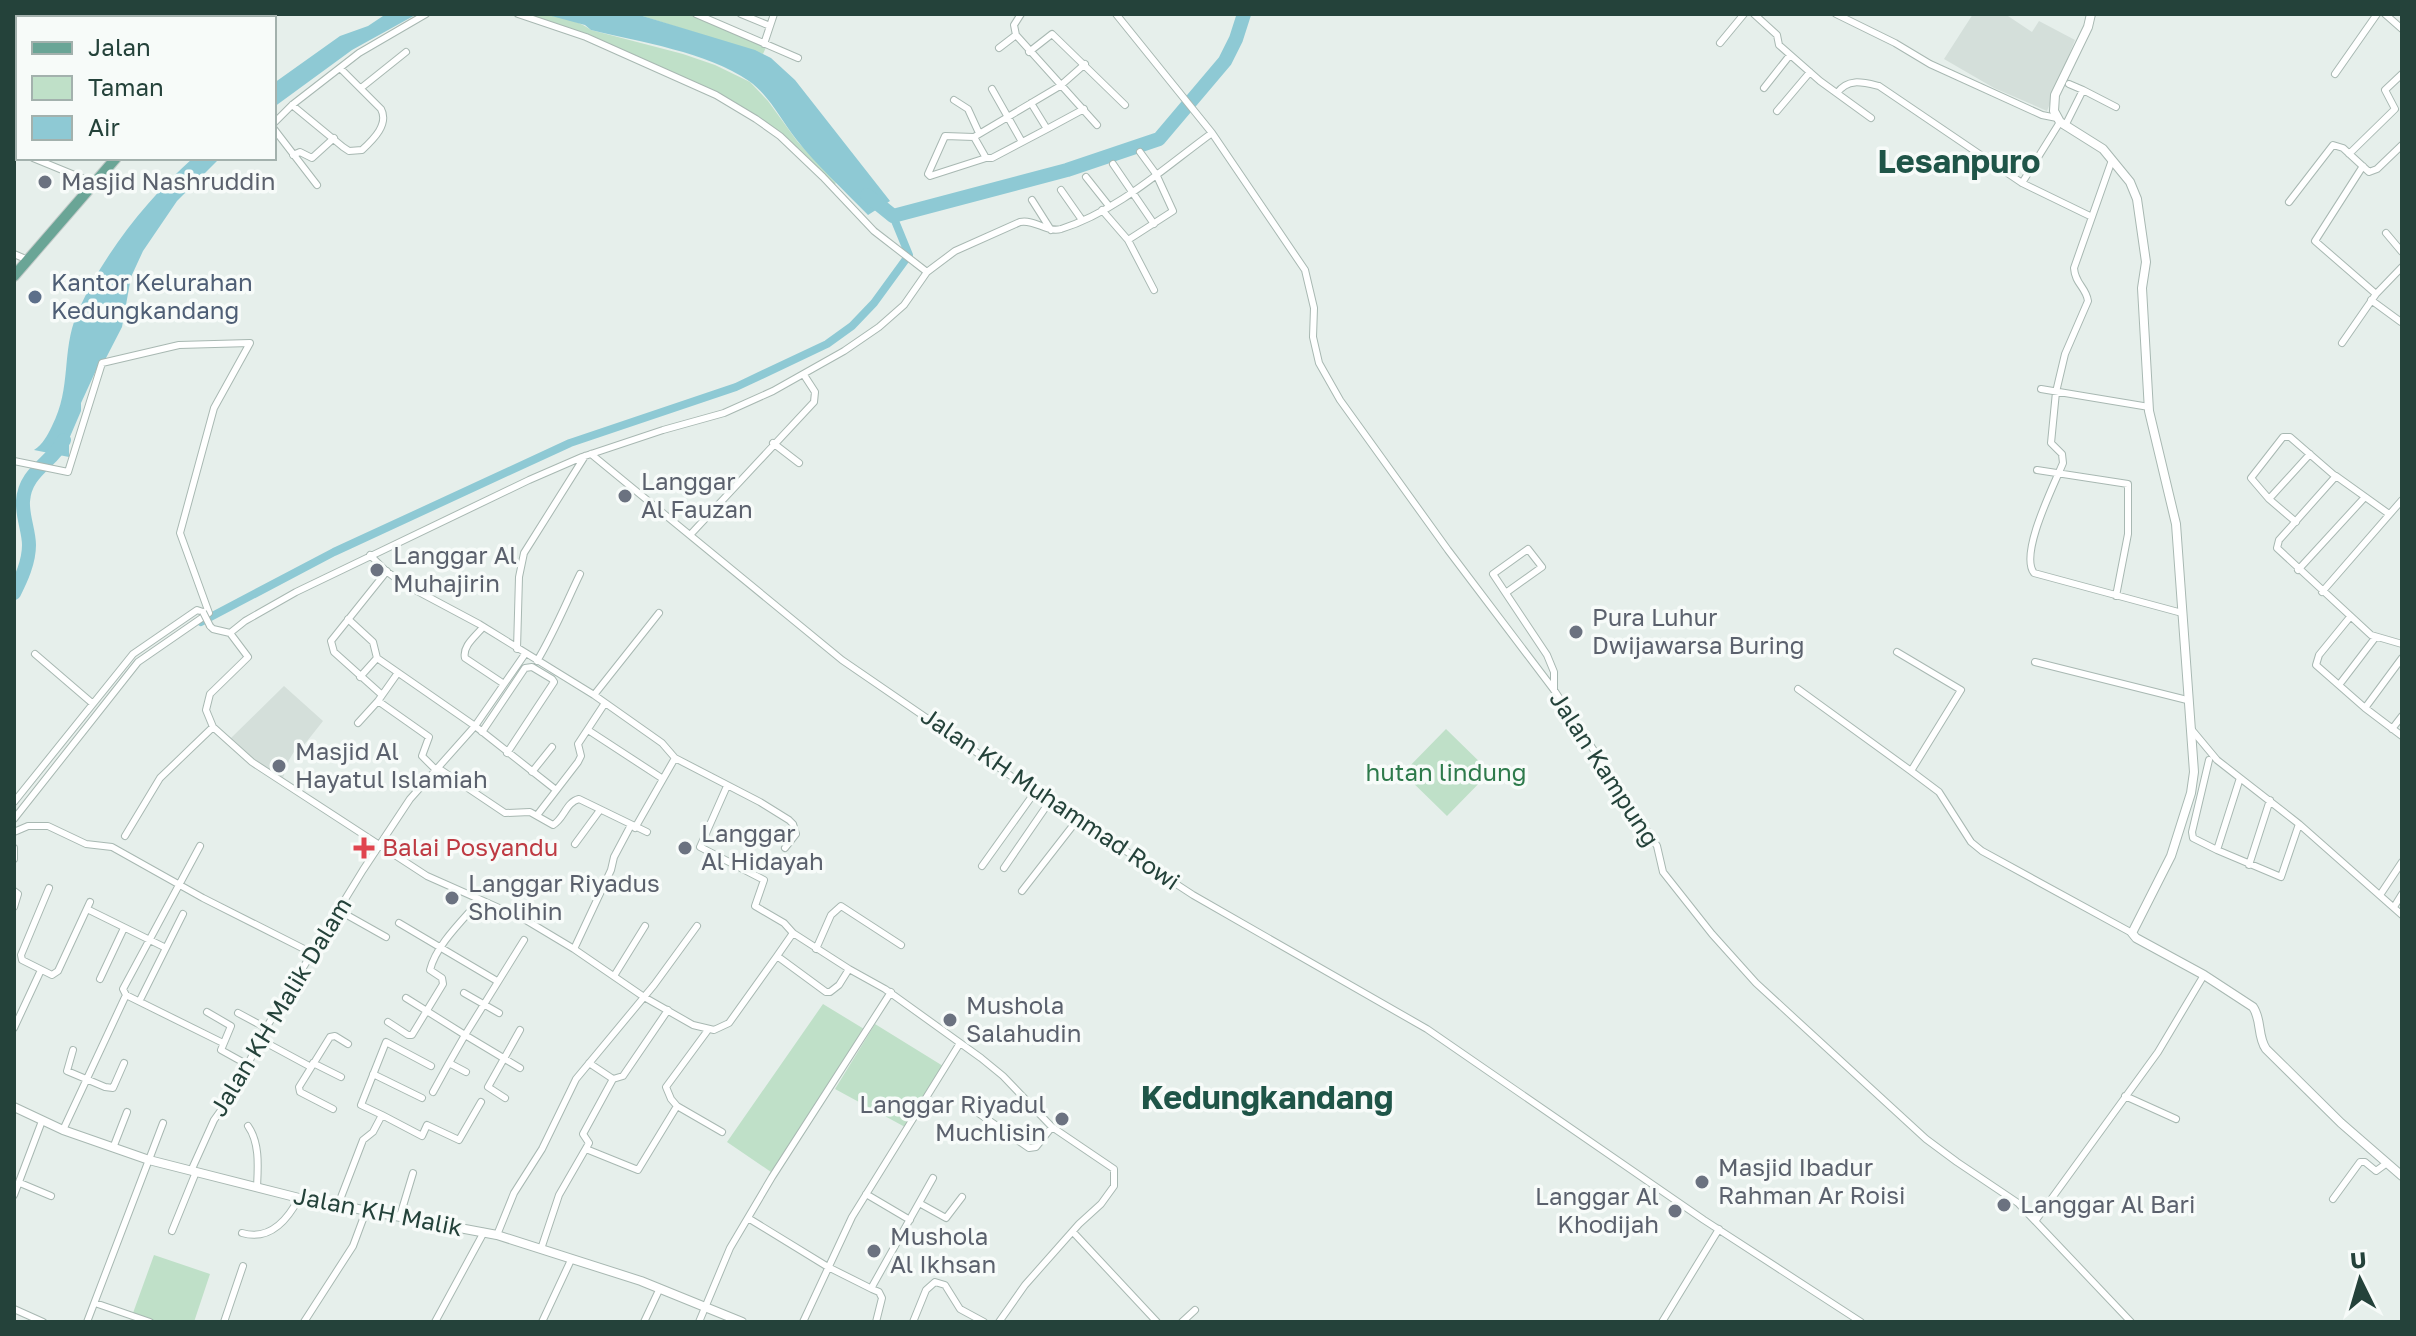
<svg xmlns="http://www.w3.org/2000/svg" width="2416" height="1336" viewBox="0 0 2416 1336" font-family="'Golos Text',sans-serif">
<rect width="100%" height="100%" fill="#e6efeb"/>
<path fill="#d4dfda" d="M1973,14H2005L2032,32L2039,21L2075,40L2047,111L1994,88L1944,59Z
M284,686L323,721L304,745L300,742L289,760L283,778L260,764L231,738Z"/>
<path fill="#bfe0c8" d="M521,14C543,14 572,16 591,30L683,54L715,65L750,82L768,101L797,141L836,183L834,185L781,134L733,101L587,36Z
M636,14H692L767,45L763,54Z
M1446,729L1490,772L1447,816L1403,773Z
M823,1004L864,1029L771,1172L727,1142Z
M875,1024L943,1066L905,1127L835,1089Z
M154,1255L210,1274L194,1322H159L133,1313Z"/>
<path fill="#8ec9d4" d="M386,14H417L352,50L274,107V83L340,36L368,26Z
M544,14H636L755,50L771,58L795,80L890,201L868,215C844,190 817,166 796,139C781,120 769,95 749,81C707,52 640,42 591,30L585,25Z
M193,158H220L177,201L143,251L131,277L122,327L106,358L98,366L81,403V411L69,439V457L34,450C43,444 47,436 52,426C72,387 61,352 77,314C101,257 147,199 193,158Z"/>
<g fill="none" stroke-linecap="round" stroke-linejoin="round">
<path stroke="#8ec9d4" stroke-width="8" d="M201,622L334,552L570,443L736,387L827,344L852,326L874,303L909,255L893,216"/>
<path stroke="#8ec9d4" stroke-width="14" d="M867,195L893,216L1067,170L1159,139L1225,61L1236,39L1244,14
M14,593C21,579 29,562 29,545C29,531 22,516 23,501C25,471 52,463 64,440"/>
<g stroke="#a8b8b2" stroke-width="8">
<path id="minor" d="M144,14L152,18
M518,14L586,37L716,95L756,119L780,136L823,177L874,231L927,272
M696,14L798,58
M741,14L770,26
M1021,14L1014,25L1016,35L1097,125
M1116,14L1212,133
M1754,14L1777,35L1779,45L1820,81L1871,118
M1836,14L1895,43L1930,64L2042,115L2057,118
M2385,14L2402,29
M53,18L55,14
M1720,43L1744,14
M764,44L774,14
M999,48L1016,35
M1029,52L1052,34L1125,105
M2335,74L2377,14
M2069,84L2083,90
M361,88L406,52
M1764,88L1790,55
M992,89L1022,142
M1837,93C1848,78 1862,82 1879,86L2022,183L2092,217
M954,100L968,109L979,133
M1031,103L1047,129L1084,109
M292,105L343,147L349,151L362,150C374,139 389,124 381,109L340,68
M1777,111L1810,72
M274,123L292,105L359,53L426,14
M2065,126L2083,90L2116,107
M274,129L317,185
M974,137L986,158H992L1047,129
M14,150L18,151
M2349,154L2395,109L2385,90L2402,74
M293,155L300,152L312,158L334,138
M33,158L94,183
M986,158L930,176L928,174L945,136L974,137L1060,86L1085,64
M2112,160L2074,268C2075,284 2086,287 2088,301L2065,354L2056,392L2051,443L2062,454L2063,463C2054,485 2019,554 2034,573L2182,613
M1113,164L1154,224
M2363,166L2315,241L2376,294L2402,267
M1086,177L1109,206
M2022,183L2060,122
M1061,190L1082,220
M1032,200L1051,230
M2289,202L2333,145L2343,148L2369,172L2377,169L2402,145
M1102,210L1128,240L1154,290
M2386,233L2402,252
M1128,240L1173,211L1156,174L1140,152
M14,254L28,260
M2371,300L2401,322
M2342,343L2376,294
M2041,389L2149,407
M773,443L799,463
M591,454L842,660L1011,776L1193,895L1427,1029L1704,1220L1861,1322
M14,461L68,472L102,363L179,345L250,343L214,408L180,533L209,613L138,662L14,819
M2037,470L2128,484V534L2116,596
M2269,499L2310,454
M2389,514L2336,476L2279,540L2277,548L2371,635L2402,644
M2296,522L2269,499L2251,478L2283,437H2290L2335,476
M690,535L814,402L815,392L804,375
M370,555L386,571L404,584L479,624L594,695L662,743L675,758L760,802L789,820L793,824L796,834L785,848
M2298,570L2365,497
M1507,592L1542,567L1528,549L1493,574L1547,655L1554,672V690
M2322,592L2402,500
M2350,617L2319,655L2316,665L2365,708L2402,736
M348,619L373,642L377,658L475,726L556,790
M210,626L213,629L230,633
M483,627C476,636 462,646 465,658L504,684
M230,633L245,621L296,592L529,480L582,457L663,430L724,413L773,391L844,351L879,327L904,305L927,272L955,251L1020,222C1035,219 1047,233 1061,229C1118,211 1165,167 1212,133L1305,270L1314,308L1313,337L1319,363L1340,400L1448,550L1554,690L1657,846L1663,872L1712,934L1756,983L1926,1139L1957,1162L2018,1203L2131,1322
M230,633L248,657L210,694L206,710L213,727L252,762L427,876L524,919L574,949L644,997L693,1025L714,1030L729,1023L777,956
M517,649L519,577L524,553L585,456
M1897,652L1961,690L1911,771L1939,792L1971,842L1982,851L2132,933
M35,654L92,703
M537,661C554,633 566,603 580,574
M2035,662L2187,700
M397,674L378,701L429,737L422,756L436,770
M360,677L377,658
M2339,685L2375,638
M1798,689L1911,771
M382,695L334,652L331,641L387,571
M594,695L659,613
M2365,708L2402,658
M358,723L378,701
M2392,729L2402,716
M588,730L663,779L635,828
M2192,730L2217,760L2299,824L2402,915
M482,732L525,668L532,667L552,679L554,682L507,753
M2209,760L2192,832L2193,838L2217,850L2240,778
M438,768L505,813L530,812L553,825C564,819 566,802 579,799L647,832
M532,772L552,747
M663,779L675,758
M727,786L700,847L764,880L755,906L784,923L793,933L777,956L826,992H830L839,985L849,969L885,989L981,1058L1003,1076L1052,1127L1114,1169V1186L1101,1204L1079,1224L1025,1285L999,1322
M14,802L133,654L197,610L203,612
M538,814L578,762L581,756L578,744L605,703
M14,832L28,826H48L86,844L112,847L203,898L312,953
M125,836L160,778L213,727
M575,844L600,810
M200,846L123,989L126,995L223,1043
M14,848V859
M2217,850L2281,877L2299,824
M2249,865L2270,800
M982,866L1035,792
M1004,868L1050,801
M49,888L21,955L22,960L52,975L58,971L90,902
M14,891L18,894L14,907
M1022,891L1078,819
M2380,895L2402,862
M2394,907L2402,894
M87,909L166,948
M338,910L386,937
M399,923L497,981
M793,933L849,969
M574,949L611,870L614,857L631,825
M816,949L831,915L841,906L901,945
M614,976L645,926
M100,979L124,928
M464,993L499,1013
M141,998L183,914
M406,998L465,1035L449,1063L466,1072
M207,1012L231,1026L221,1050L248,1065
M238,1013L266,1028
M388,1022L408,1035H412L443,984L442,978L430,970C436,945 463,920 480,900
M14,1028L41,970
M261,1040L311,1067
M73,1050L67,1071L105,1087L113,1088L124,1063
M313,1063L341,1077
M589,1063L613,1079
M520,1068L465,1035L524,940
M373,1074L422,1098
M433,1092L449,1063
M2125,1096L2176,1119
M505,1098L488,1087L520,1030
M677,1106L722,1132
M968,1106L1029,1148L1036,1147L1052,1127
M333,1109L300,1092L299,1087L330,1037L335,1036L348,1044
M382,1115L361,1105L386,1042L431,1066
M248,1126C260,1143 258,1167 257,1187
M63,1130L126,995
M113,1148L127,1112
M586,1149L638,1170L677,1106L671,1099L666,1087L708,1030
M191,1171L214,1120L234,1092L266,1028L363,870L410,799L475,726L525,654
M20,1183L51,1196
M866,1194L910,1220
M14,1195L42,1121
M2333,1199L2360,1162H2365L2376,1171L2387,1163
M919,1203L946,1218L962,1197
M338,1205L363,1140L373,1132L382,1115L422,1136L427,1125L459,1140L481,1102
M400,1216L413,1173
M748,1218L828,1267L872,1289
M2036,1220L2158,1052L2204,975
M172,1231L196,1172
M1073,1232L1157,1322
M242,1233C269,1241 287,1221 299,1198
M497,1235L514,1193L542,1149L576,1079L654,985L697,926
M541,1249L559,1195L589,1143L583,1134L613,1079L623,1076L668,1010
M95,1303L150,1322
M14,1309L43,1322
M87,1322L163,1123
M224,1322L243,1266
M304,1322L353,1246L366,1211
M435,1322L484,1232
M542,1322L571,1260
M644,1322L660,1288
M699,1322L730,1248L772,1177L891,992
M803,1322L852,1217L960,1043
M876,1322L882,1298L879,1292L872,1289L873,1285L933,1178
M913,1322L926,1290L935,1282L945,1285L960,1309L984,1322
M1182,1322L1195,1310
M1662,1322L1719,1229"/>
</g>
<g stroke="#a8b8b2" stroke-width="10">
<path id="tertiary" d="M2091,14L2088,27L2055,95L2054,111L2060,122L2103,149L2130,182L2137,199L2146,262L2142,288L2149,411L2176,524L2194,772L2191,793L2171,856L2132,933L2136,938L2204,975L2253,1007C2262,1020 2257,1036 2266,1049L2341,1123L2402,1176
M14,1107L63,1130L149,1160L299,1198L497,1235L641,1281L742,1322"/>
</g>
<g stroke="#c2cac8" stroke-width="12">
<path id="primary" d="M235,18L238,14
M14,276L116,158"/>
</g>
<use href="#minor" stroke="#fff" stroke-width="6"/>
<use href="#tertiary" stroke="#fff" stroke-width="8"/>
<use href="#primary" stroke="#6aa596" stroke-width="10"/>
<g stroke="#a8b8b2" stroke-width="8" stroke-linecap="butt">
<path id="minor-bridge" d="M203,612L210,626"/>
</g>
<use href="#minor-bridge" stroke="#fff" stroke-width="6"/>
</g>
<g fill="#6b7280" stroke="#f7fbf9" stroke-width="3">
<circle cx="45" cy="182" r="8"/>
<circle cx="625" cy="496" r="8"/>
<circle cx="377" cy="570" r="8"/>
<circle cx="1576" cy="632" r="8"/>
<circle cx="279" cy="766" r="8"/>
<circle cx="685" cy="848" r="8"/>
<circle cx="452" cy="898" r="8"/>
<circle cx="950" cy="1020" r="8"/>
<circle cx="1062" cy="1119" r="8"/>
<circle cx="1702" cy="1182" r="8"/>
<circle cx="2004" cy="1205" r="8"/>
<circle cx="1675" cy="1211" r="8"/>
<circle cx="874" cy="1251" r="8"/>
</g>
<circle fill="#5c6f8a" stroke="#f7fbf9" stroke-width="3" cx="35" cy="297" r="8"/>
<path fill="#e0444e" stroke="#f7fbf9" stroke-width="3" d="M360 836h8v8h8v8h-8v8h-8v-8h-8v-8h8z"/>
<g text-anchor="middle" stroke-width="7" stroke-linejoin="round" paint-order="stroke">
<g font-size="24" fill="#5b616d" stroke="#f7fbf9" text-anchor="start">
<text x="61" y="190">Masjid Nashruddin</text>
<text x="641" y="490">Langgar<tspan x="641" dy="28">Al Fauzan</tspan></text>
<text x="393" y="564">Langgar Al<tspan x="393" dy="28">Muhajirin</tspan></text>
<text x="1592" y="626">Pura Luhur<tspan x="1592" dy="28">Dwijawarsa Buring</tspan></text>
<text x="295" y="760">Masjid Al<tspan x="295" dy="28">Hayatul Islamiah</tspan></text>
<text x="701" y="842">Langgar<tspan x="701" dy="28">Al Hidayah</tspan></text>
<text x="468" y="892">Langgar Riyadus<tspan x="468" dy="28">Sholihin</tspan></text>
<text x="966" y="1014">Mushola<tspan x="966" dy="28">Salahudin</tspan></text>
<text x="1046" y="1113" text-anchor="end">Langgar Riyadul<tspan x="1046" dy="28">Muchlisin</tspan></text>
<text x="1718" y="1176">Masjid Ibadur<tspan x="1718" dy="28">Rahman Ar Roisi</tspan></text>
<text x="1659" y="1205" text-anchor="end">Langgar Al<tspan x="1659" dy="28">Khodijah</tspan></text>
<text x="2020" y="1213">Langgar Al Bari</text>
<text x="890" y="1245">Mushola<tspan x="890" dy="28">Al Ikhsan</tspan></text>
</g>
<g font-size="24" fill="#4e5e75" stroke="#f7fbf9" text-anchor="start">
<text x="51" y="291">Kantor Kelurahan<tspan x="51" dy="28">Kedungkandang</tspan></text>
</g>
<g font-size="24" fill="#24423a" stroke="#f7fbf9">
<text transform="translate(1604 769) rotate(57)" y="8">Jalan Kampung</text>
<text transform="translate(1050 799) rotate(34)" y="8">Jalan KH Muhammad Rowi</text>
<text transform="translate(281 1007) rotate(-59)" y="8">Jalan KH Malik Dalam</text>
<text transform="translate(378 1212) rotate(11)" y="8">Jalan KH Malik</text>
</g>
<g font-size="24" fill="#2d7a4b" stroke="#f7fbf9">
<text x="1446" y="781">hutan lindung</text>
</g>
<g font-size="24" fill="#be3a42" stroke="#f7fbf9" text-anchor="start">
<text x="382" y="856">Balai Posyandu</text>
</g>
<g font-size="32" font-weight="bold" fill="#1f5548" stroke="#f7fbf9">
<text x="1959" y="173">Lesanpuro</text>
<text x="1267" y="1109">Kedungkandang</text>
</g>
</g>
<rect width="2416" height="1336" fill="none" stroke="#24423a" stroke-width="32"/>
<rect x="16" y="16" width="260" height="144" fill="#f7fbf9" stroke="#a3b1ad" stroke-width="2"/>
<rect x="32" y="42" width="40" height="12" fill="#6aa596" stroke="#a3b1ad" stroke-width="2"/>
<text x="88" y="56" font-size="24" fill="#24423a">Jalan</text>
<rect x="32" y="76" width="40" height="24" fill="#bfe0c8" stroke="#a3b1ad" stroke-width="2"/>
<text x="88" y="96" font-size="24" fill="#24423a">Taman</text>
<rect x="32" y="116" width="40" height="24" fill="#8ec9d4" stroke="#a3b1ad" stroke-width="2"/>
<text x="88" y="136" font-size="24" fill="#24423a">Air</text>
<g transform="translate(2360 1280) rotate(355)" stroke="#f7fbf9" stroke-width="6" paint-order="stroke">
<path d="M0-6L14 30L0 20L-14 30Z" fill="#24423a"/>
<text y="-12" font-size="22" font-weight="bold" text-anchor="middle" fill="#24423a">U</text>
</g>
</svg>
